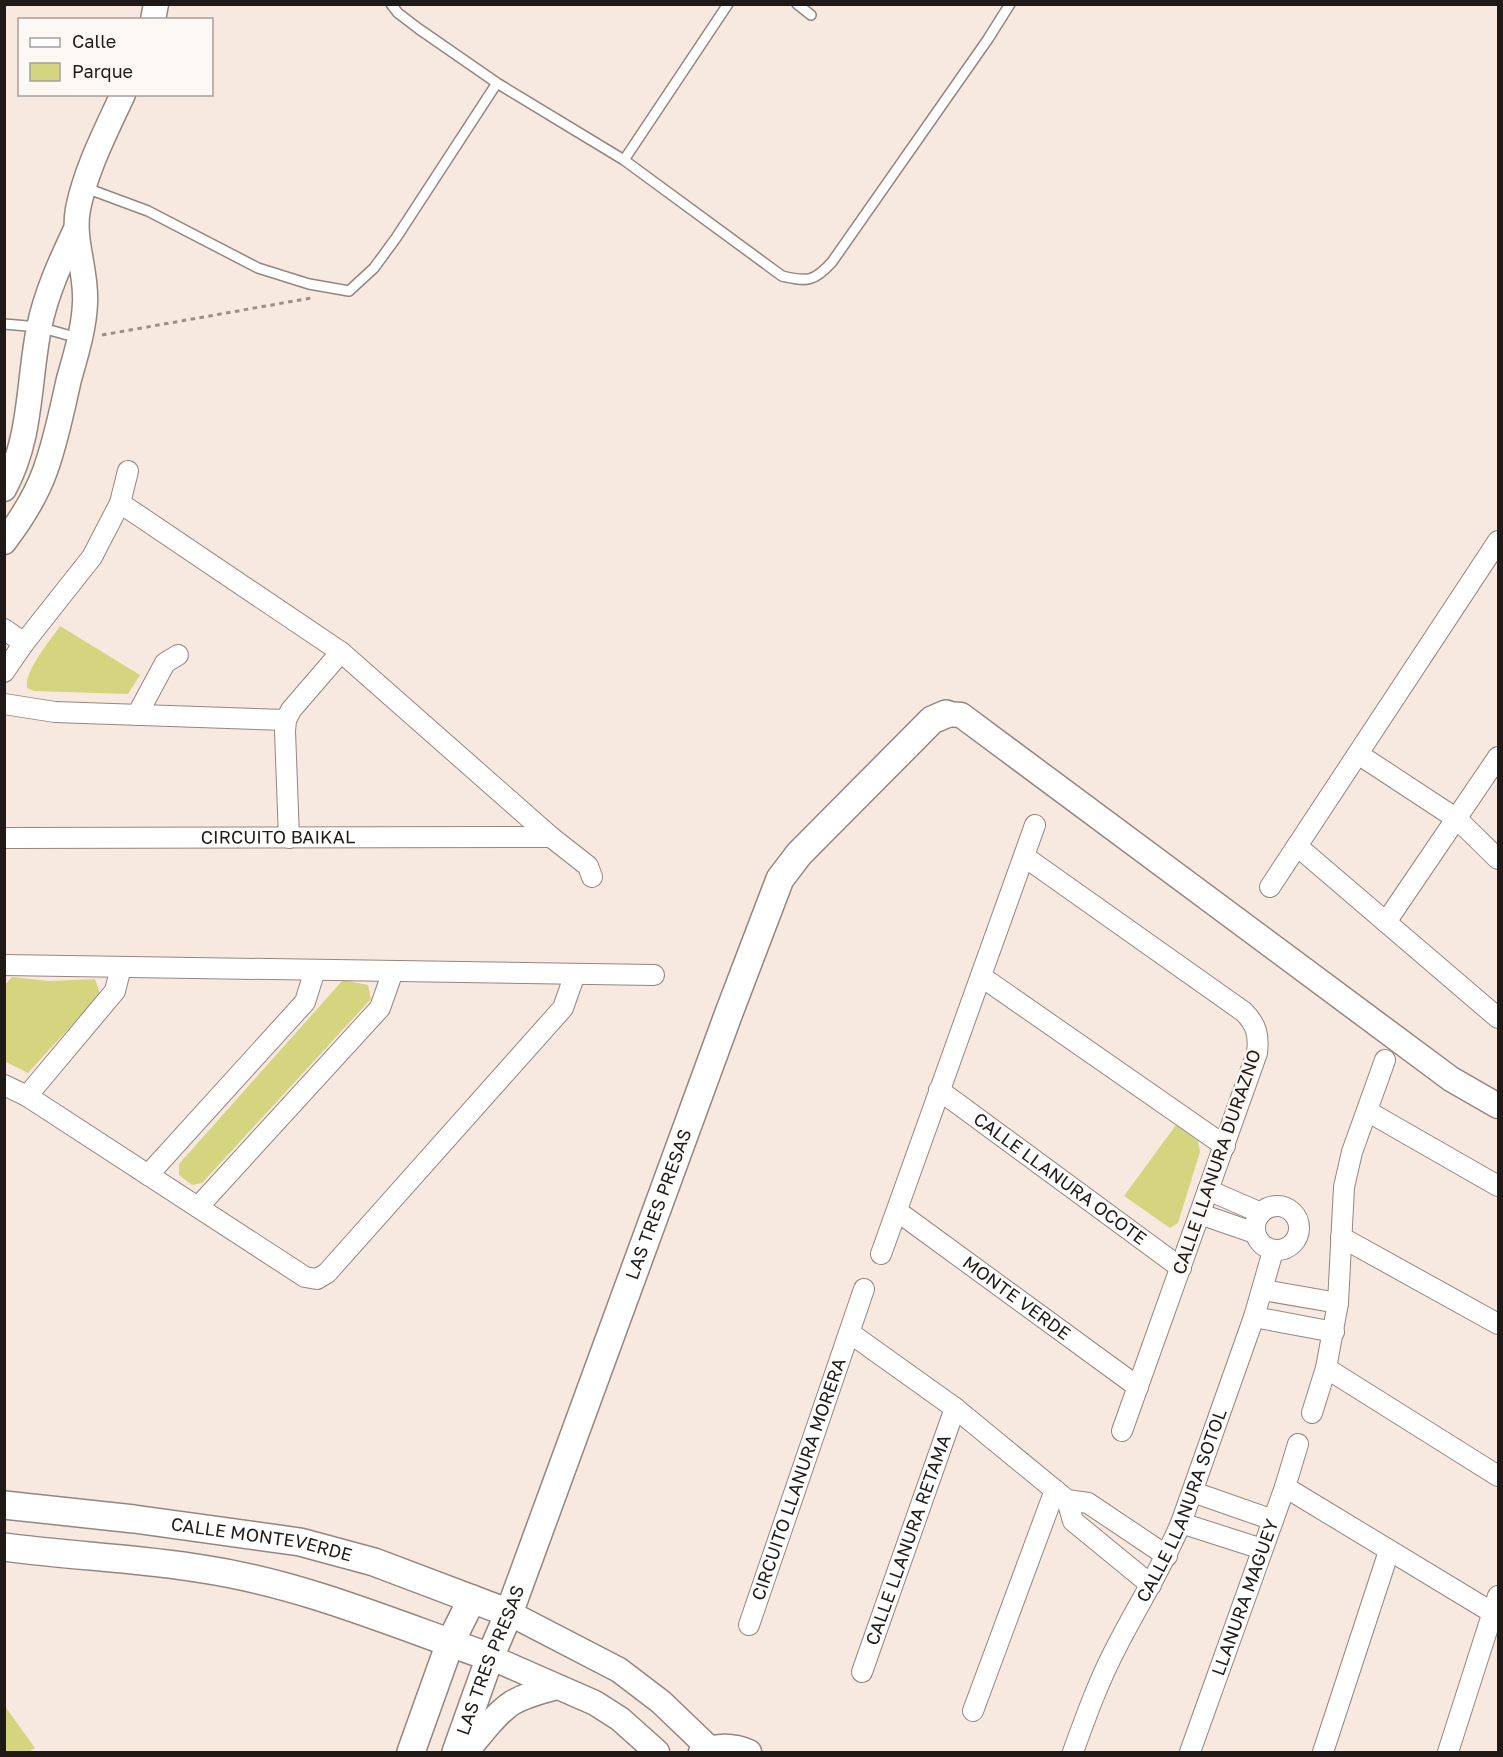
<svg xmlns="http://www.w3.org/2000/svg" width="1503" height="1757" viewBox="0 0 1503 1757" font-family="'Golos Text',sans-serif">
<rect width="100%" height="100%" fill="#f8e9e0"/>
<path fill="#d4d57e" d="M60,626L140,675L128,694L34,691L27,688C24,671 50,641 60,626Z
M12,977L50,981L95,979L100,994L28,1073L6,1062L4,986Z
M343,980L368,985L371,999L202,1183L192,1185L179,1175V1164Z
M1176,1125L1198,1141L1200,1152L1178,1223L1170,1228L1124,1196Z
M4,1705L35,1748L29,1752H6L5,1750Z"/>
<g fill="none" stroke-linecap="round" stroke-linejoin="round">
<g stroke="#94867e" stroke-width="12">
<path id="service" d="M797,4L811,15
M497,83L624,160L782,276C807,282 814,282 832,262L988,39L1010,4
M624,160L728,4
M86,188L148,211L258,268L309,284L349,291L374,268L396,238L497,83L419,29L398,13L391,4
M4,324L39,327L78,338"/>
</g>
<g stroke="#94867e" stroke-width="22">
<g id="minor">
<path d="M120,503L341,652L551,837L588,866L592,877"/>
<path d="M4,629L24,643"/>
<path d="M4,672L24,643L92,557L120,503L128,471"/>
<path d="M4,704L55,712L286,720"/>
<path d="M137,715L165,663L178,655"/>
<path d="M1358,754L1457,819L1498,859"/>
<path id="s1" d="M4,838L551,837"/>
<path d="M289,838L285,731L286,720L291,710L341,652"/>
<path d="M1297,846L1498,1018"/>
<path d="M1025,857L1244,1012C1257,1025 1259,1036 1257,1053L1122,1431"/>
<path d="M1270,887L1498,541"/>
<path d="M1386,922L1498,757"/>
<path d="M4,965L654,975"/>
<path d="M982,977L1225,1146"/>
<path d="M4,1085L27,1096L305,1277L317,1279L327,1273L563,1008L575,974"/>
<path id="s2" d="M939,1090L1181,1268"/>
<path d="M27,1096L115,991L121,967"/>
<path d="M1367,1111L1498,1186"/>
<path d="M148,1175L305,1002L315,970"/>
<path d="M1208,1190L1261,1213"/>
<circle cx="1277" cy="1228" r="22"/>
<path d="M198,1207L380,1008L393,971"/>
<path id="s3" d="M897,1211L1138,1387"/>
<path d="M1200,1214L1255,1233"/>
<path d="M1341,1237L1498,1324"/>
<path d="M881,1254L1035,825"/>
<path d="M1263,1290L1338,1303"/>
<path d="M1254,1317L1334,1332"/>
<path d="M850,1333L955,1408L1067,1500L1088,1503L1167,1556"/>
<path d="M1326,1368L1498,1476"/>
<path d="M1312,1413L1326,1368L1338,1303L1344,1187L1352,1152L1385,1060"/>
<path d="M1285,1487L1493,1613"/>
<path d="M1193,1492L1273,1520"/>
<path d="M1067,1500L1073,1521L1151,1585"/>
<path d="M1181,1523L1262,1549"/>
<path id="s4" d="M749,1625L864,1289"/>
<path id="s5" d="M862,1672L955,1408"/>
<path d="M973,1711L1055,1490"/>
<path id="s6" d="M1073,1752C1086,1716 1099,1680 1117,1646C1138,1605 1163,1566 1181,1523L1254,1317L1273,1251"/>
<path id="s7" d="M1190,1752L1285,1487L1298,1444"/>
<path d="M1323,1752L1389,1551"/>
<path d="M1448,1752L1498,1596"/>
</g>
</g>
<g stroke="#94867e" stroke-width="27">
<path id="tertiary" d="M153,20L156,4
M4,489C32,438 28,383 39,328C46,293 61,261 76,229
M4,542C20,521 36,496 45,471C56,441 62,410 69,379C76,354 84,329 85,303C87,271 72,240 78,209C86,169 106,131 123,94
M946,714L961,715L1451,1079L1498,1106
M509,1613L619,1670L661,1702L710,1749
M490,1657L595,1703L620,1719L657,1752
M466,1752C480,1736 494,1715 512,1703C525,1695 542,1691 557,1687
M701,1752C717,1745 733,1745 749,1752"/>
</g>
<g stroke="#94867e" stroke-width="30">
<g id="secondary">
<path id="s8" d="M4,1505L134,1519L300,1542L374,1562L509,1613"/>
<path d="M4,1547C70,1556 138,1558 203,1569C303,1584 395,1624 490,1657"/>
<path d="M411,1752L450,1643L472,1599"/>
<path id="s9" d="M456,1752L490,1657L509,1613L727,1018L780,879L799,854L932,720L946,714"/>
</g>
</g>
<path stroke="#998e88" stroke-width="3" stroke-dasharray="4.5 4.5" stroke-linecap="butt" d="M102,335L311,298"/>
<use href="#service" stroke="#fff" stroke-width="9"/>
<use href="#minor" stroke="#fff" stroke-width="20"/>
<use href="#tertiary" stroke="#fff" stroke-width="24"/>
<use href="#secondary" stroke="#fff" stroke-width="27"/>
</g>
<g text-anchor="middle" stroke-width="5" stroke-linejoin="round" paint-order="stroke">
<g font-size="18" fill="#1f1a17" stroke="#fef8f5">
<text dy="6" stroke="none"><textPath href="#s1" startOffset="274">CIRCUITO BAIKAL</textPath></text>
<text transform="translate(1217 1162) rotate(-71)" y="6">CALLE LLANURA DURAZNO</text>
<text dy="6" stroke="none"><textPath href="#s2" startOffset="150">CALLE LLANURA OCOTE</textPath></text>
<text dy="6" stroke="none"><textPath href="#s9" startOffset="584">LAS TRES PRESAS</textPath></text>
<text dy="6" stroke="none"><textPath href="#s3" startOffset="148">MONTE VERDE</textPath></text>
<text dy="6" stroke="none"><textPath href="#s4" startOffset="154">CIRCUITO LLANURA MORERA</textPath></text>
<text dy="6" stroke="none"><textPath href="#s6" startOffset="270">CALLE LLANURA SOTOL</textPath></text>
<text dy="6" stroke="none"><textPath href="#s8" startOffset="260">CALLE MONTEVERDE</textPath></text>
<text dy="6" stroke="none"><textPath href="#s5" startOffset="140">CALLE LLANURA RETAMA</textPath></text>
<text dy="6" stroke="none"><textPath href="#s7" startOffset="164">LLANURA MAGUEY</textPath></text>
<text dy="6" stroke="none"><textPath href="#s9" startOffset="98">LAS TRES PRESAS</textPath></text>
</g>
</g>
<rect width="1503" height="1757" fill="none" stroke="#1f1a17" stroke-width="12"/>
<rect x="18" y="18" width="195" height="78" fill="#fef8f5" stroke="#a59f9c" stroke-width="1.5"/>
<rect x="30" y="38" width="30" height="9" fill="#ffffff" stroke="#a59f9c" stroke-width="1.5"/>
<text x="72" y="48" font-size="18" fill="#1f1a17">Calle</text>
<rect x="30" y="63" width="30" height="18" fill="#d4d57e" stroke="#a59f9c" stroke-width="1.5"/>
<text x="72" y="78" font-size="18" fill="#1f1a17">Parque</text>
</svg>
